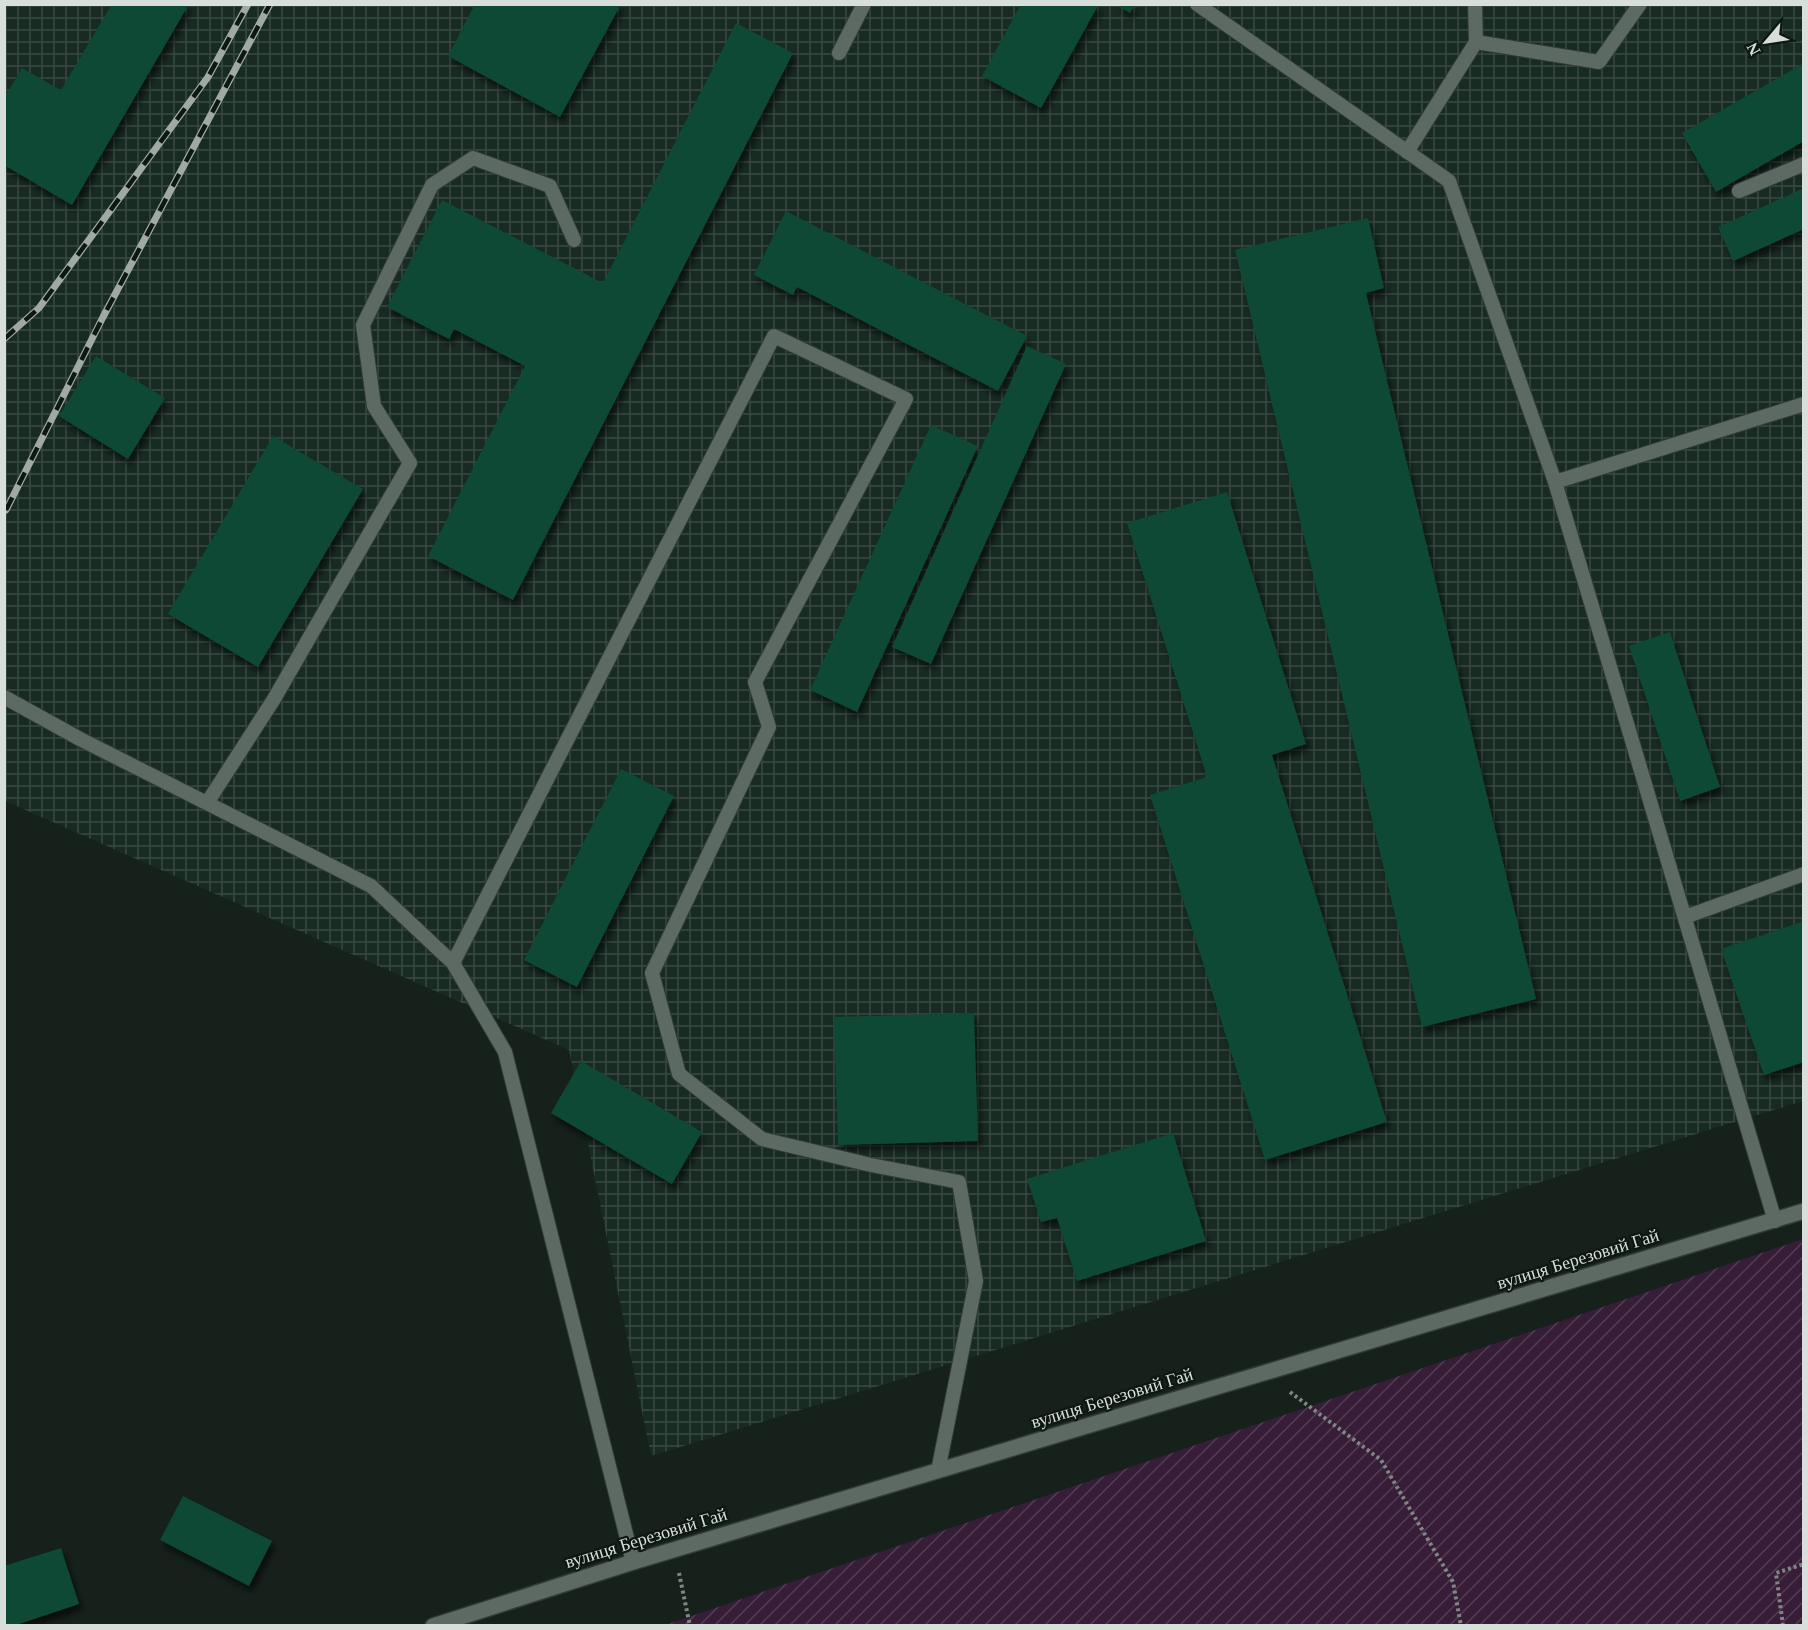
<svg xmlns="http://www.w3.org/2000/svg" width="1808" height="1630" viewBox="0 0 1808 1630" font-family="'Times New Roman',serif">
<defs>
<pattern id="industrial-grid" width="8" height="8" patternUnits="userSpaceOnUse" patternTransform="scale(1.5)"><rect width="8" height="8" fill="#182b23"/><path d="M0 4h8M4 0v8" fill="none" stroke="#394942"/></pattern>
<pattern id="garden-furrows" width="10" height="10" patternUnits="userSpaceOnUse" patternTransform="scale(1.5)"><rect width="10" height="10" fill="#381d38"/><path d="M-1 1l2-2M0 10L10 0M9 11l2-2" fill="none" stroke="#543d54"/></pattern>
<filter id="shadow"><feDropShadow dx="3.5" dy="6" stdDeviation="3" flood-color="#0009"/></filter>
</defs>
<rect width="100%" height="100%" fill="#16211c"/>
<path fill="url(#industrial-grid)" d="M5,5H1803V1101L651,1456L569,1050L5,801Z"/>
<path fill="url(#garden-furrows)" d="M1803,1239V1625H665Z"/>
<path fill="#0f4834" filter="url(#shadow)" d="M112,4H189L72,205L4,165V98L22,68L61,90Z
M475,4H621L560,117L448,56Z
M1021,4H1099L1041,108L982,76Z
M1115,4H1135L1130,13Z
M736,23L793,53L513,600L428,556L525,366L454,329L449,339L387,307L442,200L603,283Z
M1804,63V141L1716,192L1682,133Z
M1804,188V229L1733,261L1718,227Z
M786,211L1027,336L998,391L797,287L793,295L754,275Z
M1368,218L1384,288L1366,293L1536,999L1422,1027L1235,250Z
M1027,346L1066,364L931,664L892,647Z
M96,356L165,398L128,459L59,416Z
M931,425L978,446L857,712L810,690Z
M273,436L363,489L258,667L168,614Z
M1227,492L1306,744L1272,755L1387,1122L1265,1160L1150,795L1207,777L1127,523Z
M1670,632L1720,787L1680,801L1629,646Z
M621,769L674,796L577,987L524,960Z
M1804,921V1062L1764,1075L1721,949Z
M974,1013L978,1141L838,1145L834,1017Z
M581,1061L702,1132L672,1184L551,1113Z
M1173,1133L1206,1241L1077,1281L1057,1218L1041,1222L1027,1179Z
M183,1496L272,1541L249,1586L160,1540Z
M61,1548L79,1604L13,1626H4V1566Z"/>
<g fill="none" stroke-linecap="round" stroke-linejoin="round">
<g stroke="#323a36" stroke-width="16">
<path id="service" d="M1197,4L1449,181L1555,482L1775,1221
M1476,42L1599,62L1640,4
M839,53L864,4
M1407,152L1476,42L1475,4
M1739,191L1804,164
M1555,482L1804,404
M4,697L80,739L371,886L453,963L505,1052L633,1562
M207,803L274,699L410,463L374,406L363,325L432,185L473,158L550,186L574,240
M1685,917L1804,874
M453,963L774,336L906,399L755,682L769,727L652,973L679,1074L762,1139L871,1165L959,1182L976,1281L938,1471"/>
</g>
<g stroke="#323a36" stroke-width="18">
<path id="tertiary" d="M433,1626L633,1562L1804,1211"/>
</g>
<path stroke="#7e8783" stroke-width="4" stroke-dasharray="3 3" stroke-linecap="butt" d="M1290,1392L1381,1460L1453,1582L1461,1626
M679,1573L690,1626
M1783,1626L1776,1573L1804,1564"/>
<use href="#service" stroke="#5d6a63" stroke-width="14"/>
<use href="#tertiary" stroke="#5d6a63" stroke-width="15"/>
<g stroke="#a0a9a4" stroke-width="7">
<path id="rail" d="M4,339L39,308L208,77L248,4
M6,510L103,317L270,4"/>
</g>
<use href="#rail" stroke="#0d1813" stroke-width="4.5" stroke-dasharray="14" stroke-linecap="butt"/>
</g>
<g text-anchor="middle" stroke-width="4.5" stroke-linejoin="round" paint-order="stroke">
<g font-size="18" fill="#d8dfdb" stroke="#0d1813">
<text transform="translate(1578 1259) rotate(-17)" y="6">вулиця Березовий Гай</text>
<text transform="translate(1112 1398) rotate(-17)" y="6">вулиця Березовий Гай</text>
<text transform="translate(646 1538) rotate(-17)" y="6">вулиця Березовий Гай</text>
</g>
</g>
<rect width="1808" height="1630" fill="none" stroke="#d8dfdb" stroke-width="12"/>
<g transform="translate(1766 42) rotate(241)" stroke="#0d1813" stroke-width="4.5" paint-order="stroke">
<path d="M0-4.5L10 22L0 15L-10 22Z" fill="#d8dfdb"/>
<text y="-9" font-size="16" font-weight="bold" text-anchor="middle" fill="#d8dfdb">N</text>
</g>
</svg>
